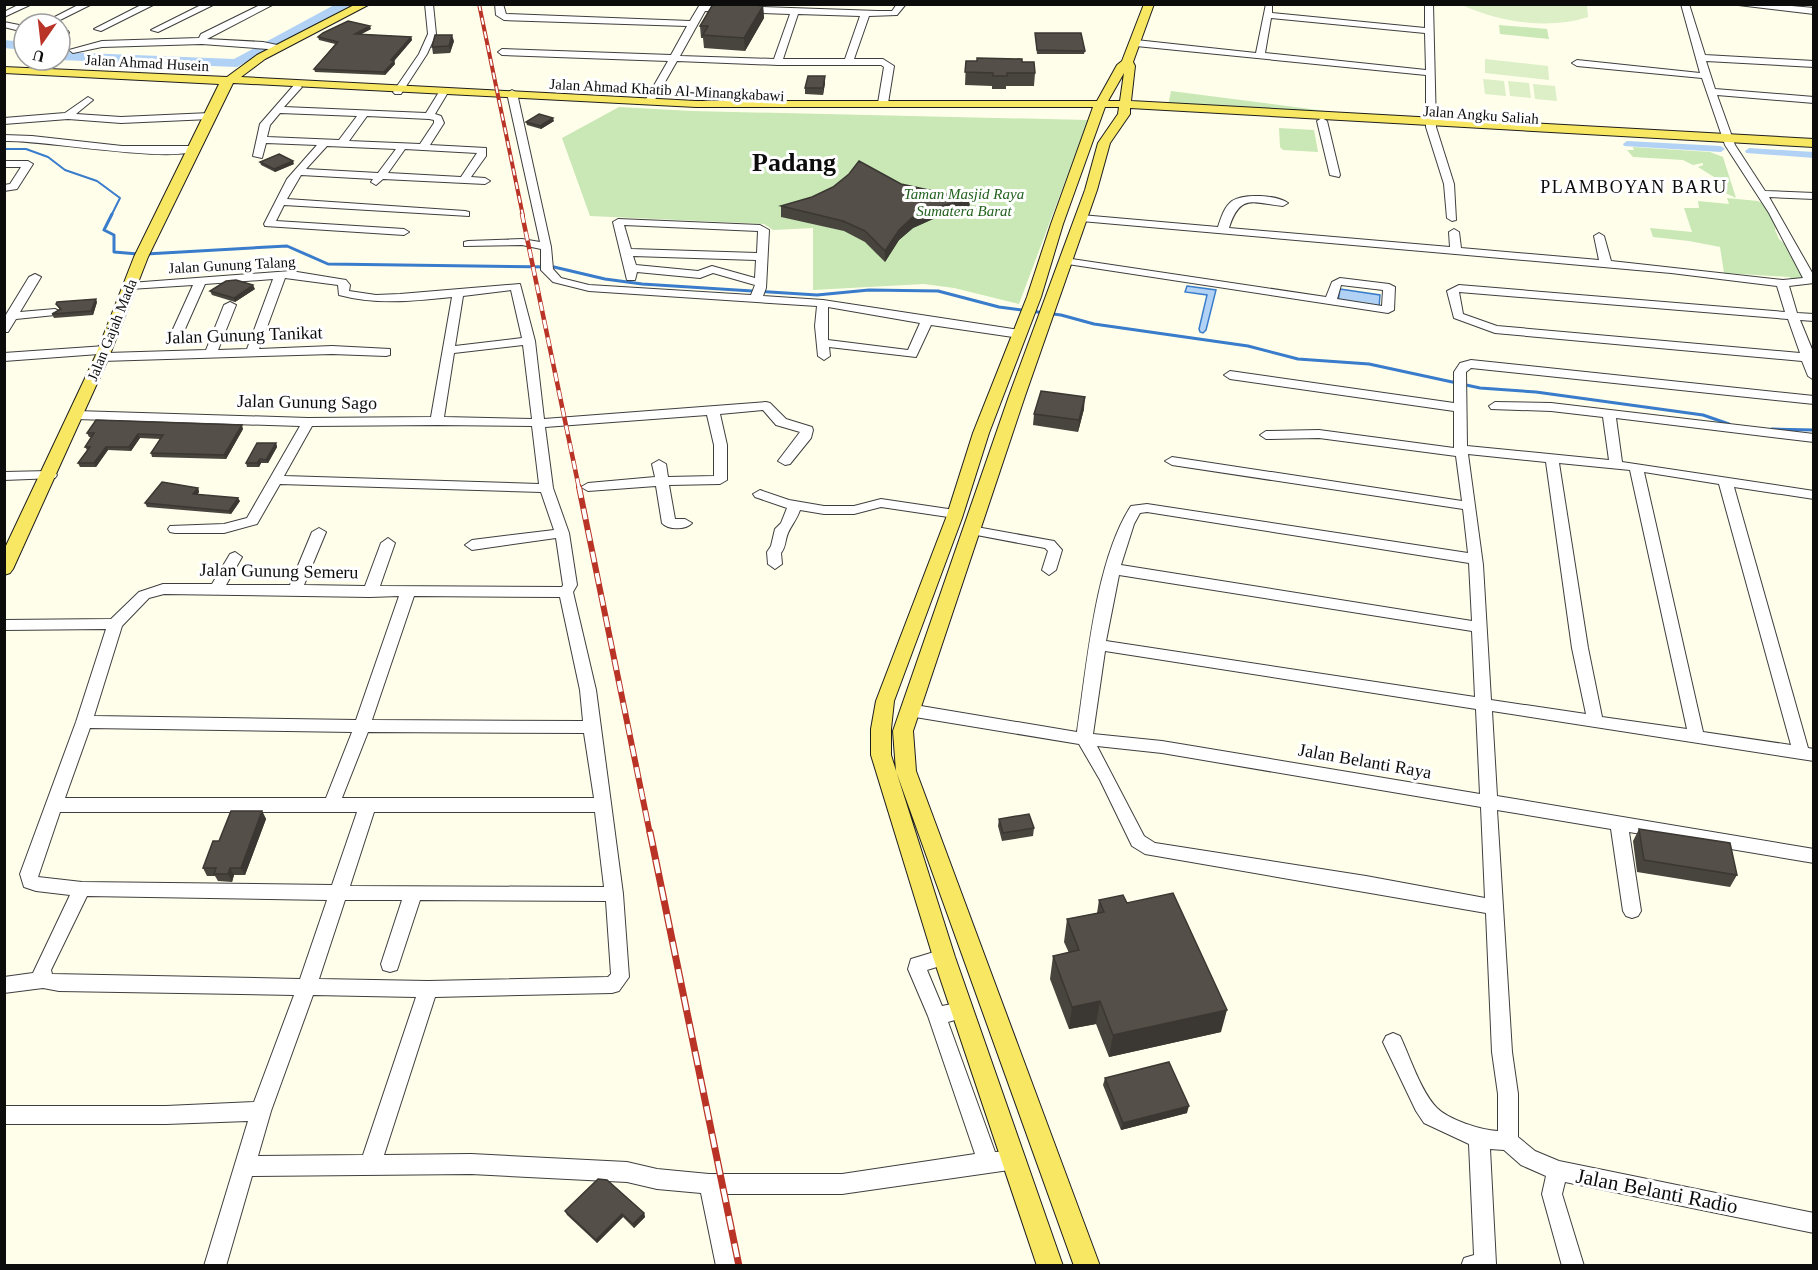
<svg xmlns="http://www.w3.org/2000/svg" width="1818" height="1270" viewBox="0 0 1818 1270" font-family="'Times New Roman',serif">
<rect width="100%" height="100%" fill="#fffeeb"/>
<path fill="#c9e8b6" d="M1499,25L1547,29L1549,39L1500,34Z
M1171,91L1349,114L1168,106Z
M619,107L692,111L1088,120L1019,304L954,288L924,284L813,290V228L773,230L764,224L590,216L562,138Z
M1279,128L1314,130L1318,152L1283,150L1280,147Z
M1633,147L1710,152L1723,157L1736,198L1721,191L1714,177L1698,167L1703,165V163L1693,165L1683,160L1633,157L1627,150H1634Z
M1727,198L1758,201L1765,205L1776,224L1775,230L1779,239L1794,252L1804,278L1791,281L1790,277L1724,273L1720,247L1689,241L1653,237L1650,228L1692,232L1684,208H1699L1698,201L1729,204Z"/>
<path fill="#dcefc7" d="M1462,5H1587L1588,17C1548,30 1499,22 1462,5Z
M1485,59L1548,66L1549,80L1485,73Z
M1483,79L1504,81L1506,96L1485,94Z
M1508,81L1529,83L1531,98L1510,96Z
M1533,84L1555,86L1557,101L1535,99Z"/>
<path fill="#b1d2f5" stroke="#397ccb" stroke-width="1.5" d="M1187,286L1216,290L1206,330L1203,333L1200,332L1199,329L1207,295L1185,292Z
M1340,289L1380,295L1379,308L1338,302Z"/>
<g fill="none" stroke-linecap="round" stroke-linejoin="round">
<path stroke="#397ccb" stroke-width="2" d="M4,149H26L48,157L65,170L97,181L120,198L111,216"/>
<path stroke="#397ccb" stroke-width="3" d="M112,214L104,230L114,235V252L138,254
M146,254L287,246L328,264L554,267L605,279L642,284L817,295L869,290L938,291L999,307L1061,315L1094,324L1248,346L1298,359L1369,364L1480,388L1536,392L1703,415L1729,424
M1772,429L1814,430"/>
<path fill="#b1d2f5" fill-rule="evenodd" d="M1627,141L1721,146L1725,149L1721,152L1624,146L1623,144Z
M1749,148L1814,152V158L1746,153L1745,151Z"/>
<path fill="#b1d2f5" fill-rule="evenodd" d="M336,4H353L237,67L59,60L60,52L234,59Z
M4,40L24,42V50L4,48Z"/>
<g stroke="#3f3f3f" stroke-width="2">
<path id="minor" d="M20,4H32L4,17V12Z
M80,4H92L52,24H41Z
M143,4H155L101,31L94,29Z
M203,4H215L158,32L151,30Z
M262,4H274L207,39L263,42L282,46V50L202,44L102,47L73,53L69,50L102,41L199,38L201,34Z
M425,4H433L436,34L427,54L401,94H395L393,92L419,54L428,34Z
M495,4H503L506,14L690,21L699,6L702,5L878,11H892L897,4H906L897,15L869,16L854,59H883L894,66L888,103L883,106L878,103L884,67L881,65H778L677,61L653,103H647L645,101L668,61L502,55L498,52L502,49L671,55L687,26L504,20L496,15ZM705,11L790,14L774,59L680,56ZM798,14L860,16L845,59H783Z
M1266,4H1272V13L1425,28V4H1433L1436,127L1454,184L1456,220L1452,221L1447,218L1444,184L1426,127V75L1136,46L1132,43L1136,40L1256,53ZM1271,18L1425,33L1426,70L1265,53Z
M1681,4H1689L1705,55L1814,61V67L1706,61L1715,89L1814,97V103L1717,95L1735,145L1765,191L1814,193V199L1769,197L1814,276V283L1789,286L1797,313L1814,314V321L1800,320L1814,354V380L1808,376L1802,361L1495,333L1454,318L1447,291L1459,285L1785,312L1777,286L1671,273L1081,221L1076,218L1081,215L1218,227C1221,218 1224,207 1232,201C1244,193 1277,195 1288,203L1283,206C1253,203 1240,193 1229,228L1450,247L1449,232L1454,229L1459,232L1461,248L1599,260L1594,236L1599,233L1604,236L1611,261L1783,280L1803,278L1769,213L1725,145L1702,78L1577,66L1572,63L1577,60L1700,73ZM1459,292L1788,319L1800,353L1497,326L1463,314Z
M1730,4H1769L1814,8V14Z
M4,22L24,26V32L4,27Z
M60,30L68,31L69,33L60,36Z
M297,84L302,87L284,107L426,113L439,92H445L447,94L435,114L441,116L444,123L430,145L486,148V156L471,177L485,178L490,181L485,184L383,179L376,185L371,182L373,179L301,175L287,199L465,211L469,212V216L284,205L276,221L404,229L409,232L404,235L265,226L264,224L287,179L317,145L266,143L262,158L253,156L260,124L294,85ZM280,113L357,116L339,140L267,137L270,125ZM367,116L429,119L434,120V123L420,144L349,141ZM327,146L396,149L378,173L306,169ZM405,149L477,153L461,177L388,173Z
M512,90L517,93L551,247L553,269L561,278L589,285L751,295L755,285L713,273L700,278L637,272L635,280H627L613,222L618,219L760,225L769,230L766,288L763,296L823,300L1019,330L1025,334L1019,338L931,325L916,357L829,347L830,356L824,360L818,356L815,326L817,306L589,291L553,282L541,270V249L522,245L464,246V242L468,241L522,239L540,242L507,93ZM624,225L758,231L757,253L631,249ZM633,256L756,260L755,278L712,266L698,271L636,265ZM828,307L920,323L908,350L828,340Z
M88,97L93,100L76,114L121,117L210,113L215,116L210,119L121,123L68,119L4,124V118L65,113Z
M1322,118L1327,121L1340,175L1339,177L1330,175L1317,121Z
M4,135L32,136L122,146H194L199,149C177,165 40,139 4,141Z
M4,161H28L33,164L17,189L4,191V185L10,184L21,167H4Z
M1065,258L1326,297L1332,282L1340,278L1389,284L1395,287L1394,310L1388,313L1061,263V259ZM1341,285L1383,290L1382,306L1337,299Z
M291,271L346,280L350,285L349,291L376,295L400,294L520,284L535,341L544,419L766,402L770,403L786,419L812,427L813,430L811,438L790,464L785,465L778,461L800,432L776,425L763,410L720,414L727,445V480L720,484L669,485L675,519H685L692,523C686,530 668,530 662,523L656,486L588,491L581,487L588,483L655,477L652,464L659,460L666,464L668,477L714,476V445L707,415L545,427L553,488L569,533L577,585L573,592L596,690L623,894L629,977L619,991L612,993L435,997L384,1155L471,1154L627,1162L657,1169L709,1174H842L975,1154L928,1016L908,969L911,959L944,949L950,951L953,957L950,963L927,970L942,1006L962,1002L969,1004L971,1010L969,1016L948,1022L995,1152L1016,1151L1023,1154L1026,1161L1023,1168L842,1194H722L738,1266H716L701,1193L657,1189L627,1182L471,1174L252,1176L226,1266H204L248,1121L166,1124H4V1106H166L254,1102L294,995L59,991L43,988L4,993V977L33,973L70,895L36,891L24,887L20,874L76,722L106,629L4,630V620L111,619L139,592L163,584H212L230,554L235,552L242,557L226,585H290L312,532L319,528L326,532L304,585L365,586L381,543L388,538L395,543L380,586L562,587L563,585L556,538L472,550L465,545L472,540L554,530L541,492L280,484L257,524L224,533H175L170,532L168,529L170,526L224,524L247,518L300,426L76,419L70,415L76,411L308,418L431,417L452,297C414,301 376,305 339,295L338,285L285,278L259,349L332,346L390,349V355L386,356L332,354L102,361L96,357L99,354L4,361V353L105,346L111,350L107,353L206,350L224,305L230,302L236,305L218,350L247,349L273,279L205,284L181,338L175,342L169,338L193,285L130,289L124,286L130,283ZM511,290L522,338L455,346L463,296ZM523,345L532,419L444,417L454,353ZM437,425L532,426L539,484L284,476L312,426ZM164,594L370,597L399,596L356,720L94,716L122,626L149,598ZM414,596L560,597L580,690L583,721L372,720ZM90,728L352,732L326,798H65ZM368,732L584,733L594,798H342ZM60,812H357L332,885L82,882L38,877ZM374,812H595L604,887L350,886ZM87,896L327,900L300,979L52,974L51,970ZM345,900H402L381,964L383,970L390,972L397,970L399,964L420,900L606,901L611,974L608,977L428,981L319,979ZM313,995L416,997L363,1155L258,1156L271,1111Z
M35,274L41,277L20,312L55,309L61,312L55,315L16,319L8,332H4V318L29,277Z
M1471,360L1814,396V404L1471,368L1466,372L1467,446L1609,460L1603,417L1551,411L1491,409L1489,406L1495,402L1551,403L1814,434V442L1616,418L1622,462L1814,491V499L1734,487L1808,748L1814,749V761L1492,711L1497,796L1814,849V863L1629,832L1641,911L1638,916L1632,918L1626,916L1623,911L1611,829L1497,810L1512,1052L1518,1094V1137L1535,1151L1559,1161L1814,1213V1233L1565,1182L1562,1194L1584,1266H1562L1542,1194L1546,1176L1521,1165L1504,1150L1490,1149L1496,1264L1461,1266L1464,1258L1474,1255L1469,1144L1424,1123L1416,1111L1383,1042L1386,1036L1393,1033L1400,1036C1410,1057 1421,1092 1437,1108C1449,1120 1481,1130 1498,1131V1094L1492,1052L1486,913L1145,854L1132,846L1100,780L1079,744L909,716L903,714L901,710L903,706L909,704L1077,732C1087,666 1095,561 1131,506L1147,504L1468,553L1463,509L1172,465L1165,461L1172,457L1462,501L1456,456L1319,438L1266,439L1260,435L1266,431L1319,430L1454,448V411L1230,379L1224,375L1230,371L1454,403V372L1460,363ZM1468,454L1546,462L1572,648L1586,714L1491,700L1483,565ZM1559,463L1630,470L1687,729L1602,717L1588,648ZM1644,472L1719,484L1791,745L1703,732ZM1147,512L1469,563L1472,621L1121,565L1134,524L1140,513ZM1119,575L1472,631L1475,697L1106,641ZM1105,651L1476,709L1480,794L1162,741L1093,734ZM1097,746L1162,753L1481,807L1485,898L1366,876L1155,843L1144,836Z
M50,471L55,472L57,475L55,478L4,480V472Z
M760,490L789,500L824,506H854L881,499L955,510L962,514L955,518L881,507L854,514H824L800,510C797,519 791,526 788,533C785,540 786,547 781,553L782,564L775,569L768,564L767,552L771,546L775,529L781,523L787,508L755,497L753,494Z
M971,526L1054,541L1062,550L1056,570L1049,575L1042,570L1048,551L1045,548L966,533L964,530L966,527Z"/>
</g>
<g stroke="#1d1d1d" stroke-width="2">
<path id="major" d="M356,4H370L265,59L241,77L696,101H1097L1117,65L1122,61L1144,4H1154L1133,62L1135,66L1131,101L1814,139V147L1130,108V114L1110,143L1097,190L1025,396L913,731L916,771L1100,1266H1074L896,771L893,731L1009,396L1085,190L1098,143L1118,114L1119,107H1105L1063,224L1041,297L989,433L962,518L894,701L891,729V755L955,957L1063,1266H1037L933,957L871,755V729L876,701L946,518L973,433L1027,297L1051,224L1093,107H696L233,83L148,257L109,357L13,569L10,573L4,575V550L95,357L134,257L219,84L4,73V67L227,77L257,55ZM1124,73L1120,101H1108Z"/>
</g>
<use href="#minor" fill="#fff" fill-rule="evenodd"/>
<use href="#major" fill="#f7e763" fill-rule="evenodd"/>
<g stroke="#b93426" stroke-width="4">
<path id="rail-far3" d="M479,4L523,216"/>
</g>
<g stroke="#b93426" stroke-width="4.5">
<path id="rail-far2" d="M522,214L579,488"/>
</g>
<g stroke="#b93426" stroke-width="6">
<path id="rail-far1" d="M579,487L650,834"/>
</g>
<g stroke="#b93426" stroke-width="7">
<path id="rail" d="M650,832L739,1266"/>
</g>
<use href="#rail-far3" stroke="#fff" stroke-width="2" stroke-dasharray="7" stroke-linecap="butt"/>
<use href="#rail-far2" stroke="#fff" stroke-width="3" stroke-dasharray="9" stroke-linecap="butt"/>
<use href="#rail-far1" stroke="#fff" stroke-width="4" stroke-dasharray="11" stroke-linecap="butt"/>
<use href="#rail" stroke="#fff" stroke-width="4.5" stroke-dasharray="14" stroke-linecap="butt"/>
</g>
<path fill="#48443e" d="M763,6L764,18L745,51L704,48L703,38H701L700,26Z
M371,29L361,34L411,37L412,40L394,61L395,64L385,75L315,72L314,69L335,44L319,40L318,37Z
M1035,33L1085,51L1084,54H1037Z
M454,41L450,53L433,54L432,47Z
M966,61L1022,62L1035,73L1034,86H1006V89H992V86L965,85Z
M825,76V83L823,95L805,94V88Z
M554,121L541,129L527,125L526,122Z
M260,162L294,164L275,172L261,165Z
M901,184L970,199L969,210L933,219L913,228L899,240L885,262L865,242L844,231L781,217V206Z
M255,289L235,302L212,295L210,291Z
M97,302L93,315L54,318L52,314L60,310L56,304Z
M1084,409L1078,432L1033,425L1034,414Z
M243,429L226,459L152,457L151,453L160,439L140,438L131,451L108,450L96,467H80L78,463L87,450L85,447L92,437H89L87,433Z
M276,443L277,447L268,463H261L259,467H247L246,463Z
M198,488L199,492L198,494L240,501L231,514L147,507L145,503Z
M262,811L266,819L245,875H234L232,882L218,881L215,876H207L203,868L219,841Z
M999,819L1034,828L1033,836L1002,841L998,826Z
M1639,829L1737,875L1730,887L1637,872L1633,841Z
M1099,900L1127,903L1221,1032L1109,1057L1096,1024L1069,1029L1050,979L1053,956L1069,953L1064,942L1067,919L1097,913Z
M1105,1078L1187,1113L1121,1130L1103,1085Z
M565,1211L644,1213L645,1217L634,1228L623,1217L597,1243L567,1215Z"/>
<path fill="#3b3732" d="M763,6L764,18L745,51L744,38Z
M370,26L371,29L356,37L355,34Z
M452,35L454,41L450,53L449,46Z
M411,37L412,40L394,61L395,64L385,75L384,72L391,60Z
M825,76V83L823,95V88Z
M553,118L554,121L541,129L540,126Z
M293,161L294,164L275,172L274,169Z
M970,199L969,210L933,219L913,228L899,240L885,262V251L899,230L913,217L933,208Z
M253,285L255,289L235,302L234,298Z
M96,299L97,302L93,315L91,311Z
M1085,397L1084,409L1078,432L1079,420Z
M242,425L243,429L226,459L224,455Z
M138,434L140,438L131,451L129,447Z
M276,443L277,447L268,463L266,460Z
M106,447L108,450L96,467L94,463Z
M260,459L261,463L259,467L257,463Z
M198,488L199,492L195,498L193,494Z
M238,498L240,501L231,514L229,511Z
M262,811L266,819L245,875L241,868Z
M230,868L234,875L232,882L228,874Z
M1100,1001L1096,1024L1069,1029L1072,1007Z
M1227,1010L1221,1032L1109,1057L1113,1035Z
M1189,1106L1187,1113L1121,1130L1123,1123Z
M644,1213L645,1217L634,1228L633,1224Z
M622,1214L623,1217L597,1243L596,1240Z"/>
<path fill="#544f48" stroke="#3b3732" stroke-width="1.5" d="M713,4H746L763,6L744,38L703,35L708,26H700Z
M348,21L370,26L355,34L411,37L391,60L394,61L384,72L314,69L338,42L318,37L323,33Z
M1035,33H1081L1085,51L1037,50Z
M435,35H452L449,46L432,47Z
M977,58L1022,59V62H1034L1035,73H1007V76H993V73L965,72L966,61H977Z
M808,76H825L823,88H805Z
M539,114L553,118L540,126L526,122Z
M279,154L293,161L274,169L260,162Z
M859,161L901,184L970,199L933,208L913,217L899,230L885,251L865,231L843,221L781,206L812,197L833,187L849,174Z
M236,280L253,285L234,298L210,291L226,281Z
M96,299L91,311L52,314L61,309L56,304L57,302Z
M1041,391L1085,397L1079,420L1034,414Z
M96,420L242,425L224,455L151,453L163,435L138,434L129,447H106L94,463H78L90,447H85L94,433H87Z
M257,443H276L266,460L260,459L257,463H246Z
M162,482L198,488L193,494L238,498L229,511L145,503Z
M231,811H262L241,868H230L228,874H214L216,868H203L213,841H219Z
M1029,814L1034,828L1003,833L999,819Z
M1639,829L1730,843L1737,875L1644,860Z
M1173,893L1227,1010L1113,1035L1100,1001L1072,1007L1053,956L1079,950L1067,919L1104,912L1099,900L1123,895L1127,903Z
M1169,1062L1189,1106L1123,1123L1105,1078Z
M598,1179L607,1180L644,1213L633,1224L622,1214L596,1240L565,1211Z"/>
<g text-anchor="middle" stroke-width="6" stroke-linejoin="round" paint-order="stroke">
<g font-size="15" fill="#0c0c0c" stroke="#fff">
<text transform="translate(147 63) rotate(3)" y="5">Jalan Ahmad Husein</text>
<text transform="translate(667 90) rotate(3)" y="5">Jalan Ahmad Khatib Al-Minangkabawi</text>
<text transform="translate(1481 115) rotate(4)" y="5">Jalan Angku Saliah</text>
<text transform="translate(232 265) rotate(-3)" y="5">Jalan Gunung Talang</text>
<text transform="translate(112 330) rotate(-68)" y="5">Jalan Gajah Mada</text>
</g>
<g font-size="15" font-style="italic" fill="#22621e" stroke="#fff">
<text x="964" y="199">Taman Masjid Raya<tspan x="964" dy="17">Sumatera Barat</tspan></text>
</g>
<g font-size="18" letter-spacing="1.5" fill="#0c0c0c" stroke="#fff">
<text x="1634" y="193">PLAMBOYAN BARU</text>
</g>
<g font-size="18" fill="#0c0c0c" stroke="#fff">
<text transform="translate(244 335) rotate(-2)" y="6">Jalan Gunung Tanikat</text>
<text transform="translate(307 402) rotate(1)" y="6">Jalan Gunung Sago</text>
<text transform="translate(279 571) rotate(1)" y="6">Jalan Gunung Semeru</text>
<text transform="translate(1365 761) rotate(10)" y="6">Jalan Belanti Raya</text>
</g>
<g font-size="21" fill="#0c0c0c" stroke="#fff">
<text transform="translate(1657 1191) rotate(11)" y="7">Jalan Belanti Radio</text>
</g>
<g font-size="26" font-weight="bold" fill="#0c0c0c" stroke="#fff">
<text x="794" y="171">Padang</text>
</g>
</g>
<rect width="1818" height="1270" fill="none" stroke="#0c0c0c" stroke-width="12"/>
<g transform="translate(42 42) rotate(194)"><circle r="28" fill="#ffffff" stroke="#9e9e9e" stroke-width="1.5"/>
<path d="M0-4.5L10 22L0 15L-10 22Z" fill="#b93426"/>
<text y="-9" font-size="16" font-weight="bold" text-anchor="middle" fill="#0c0c0c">U</text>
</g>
</svg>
